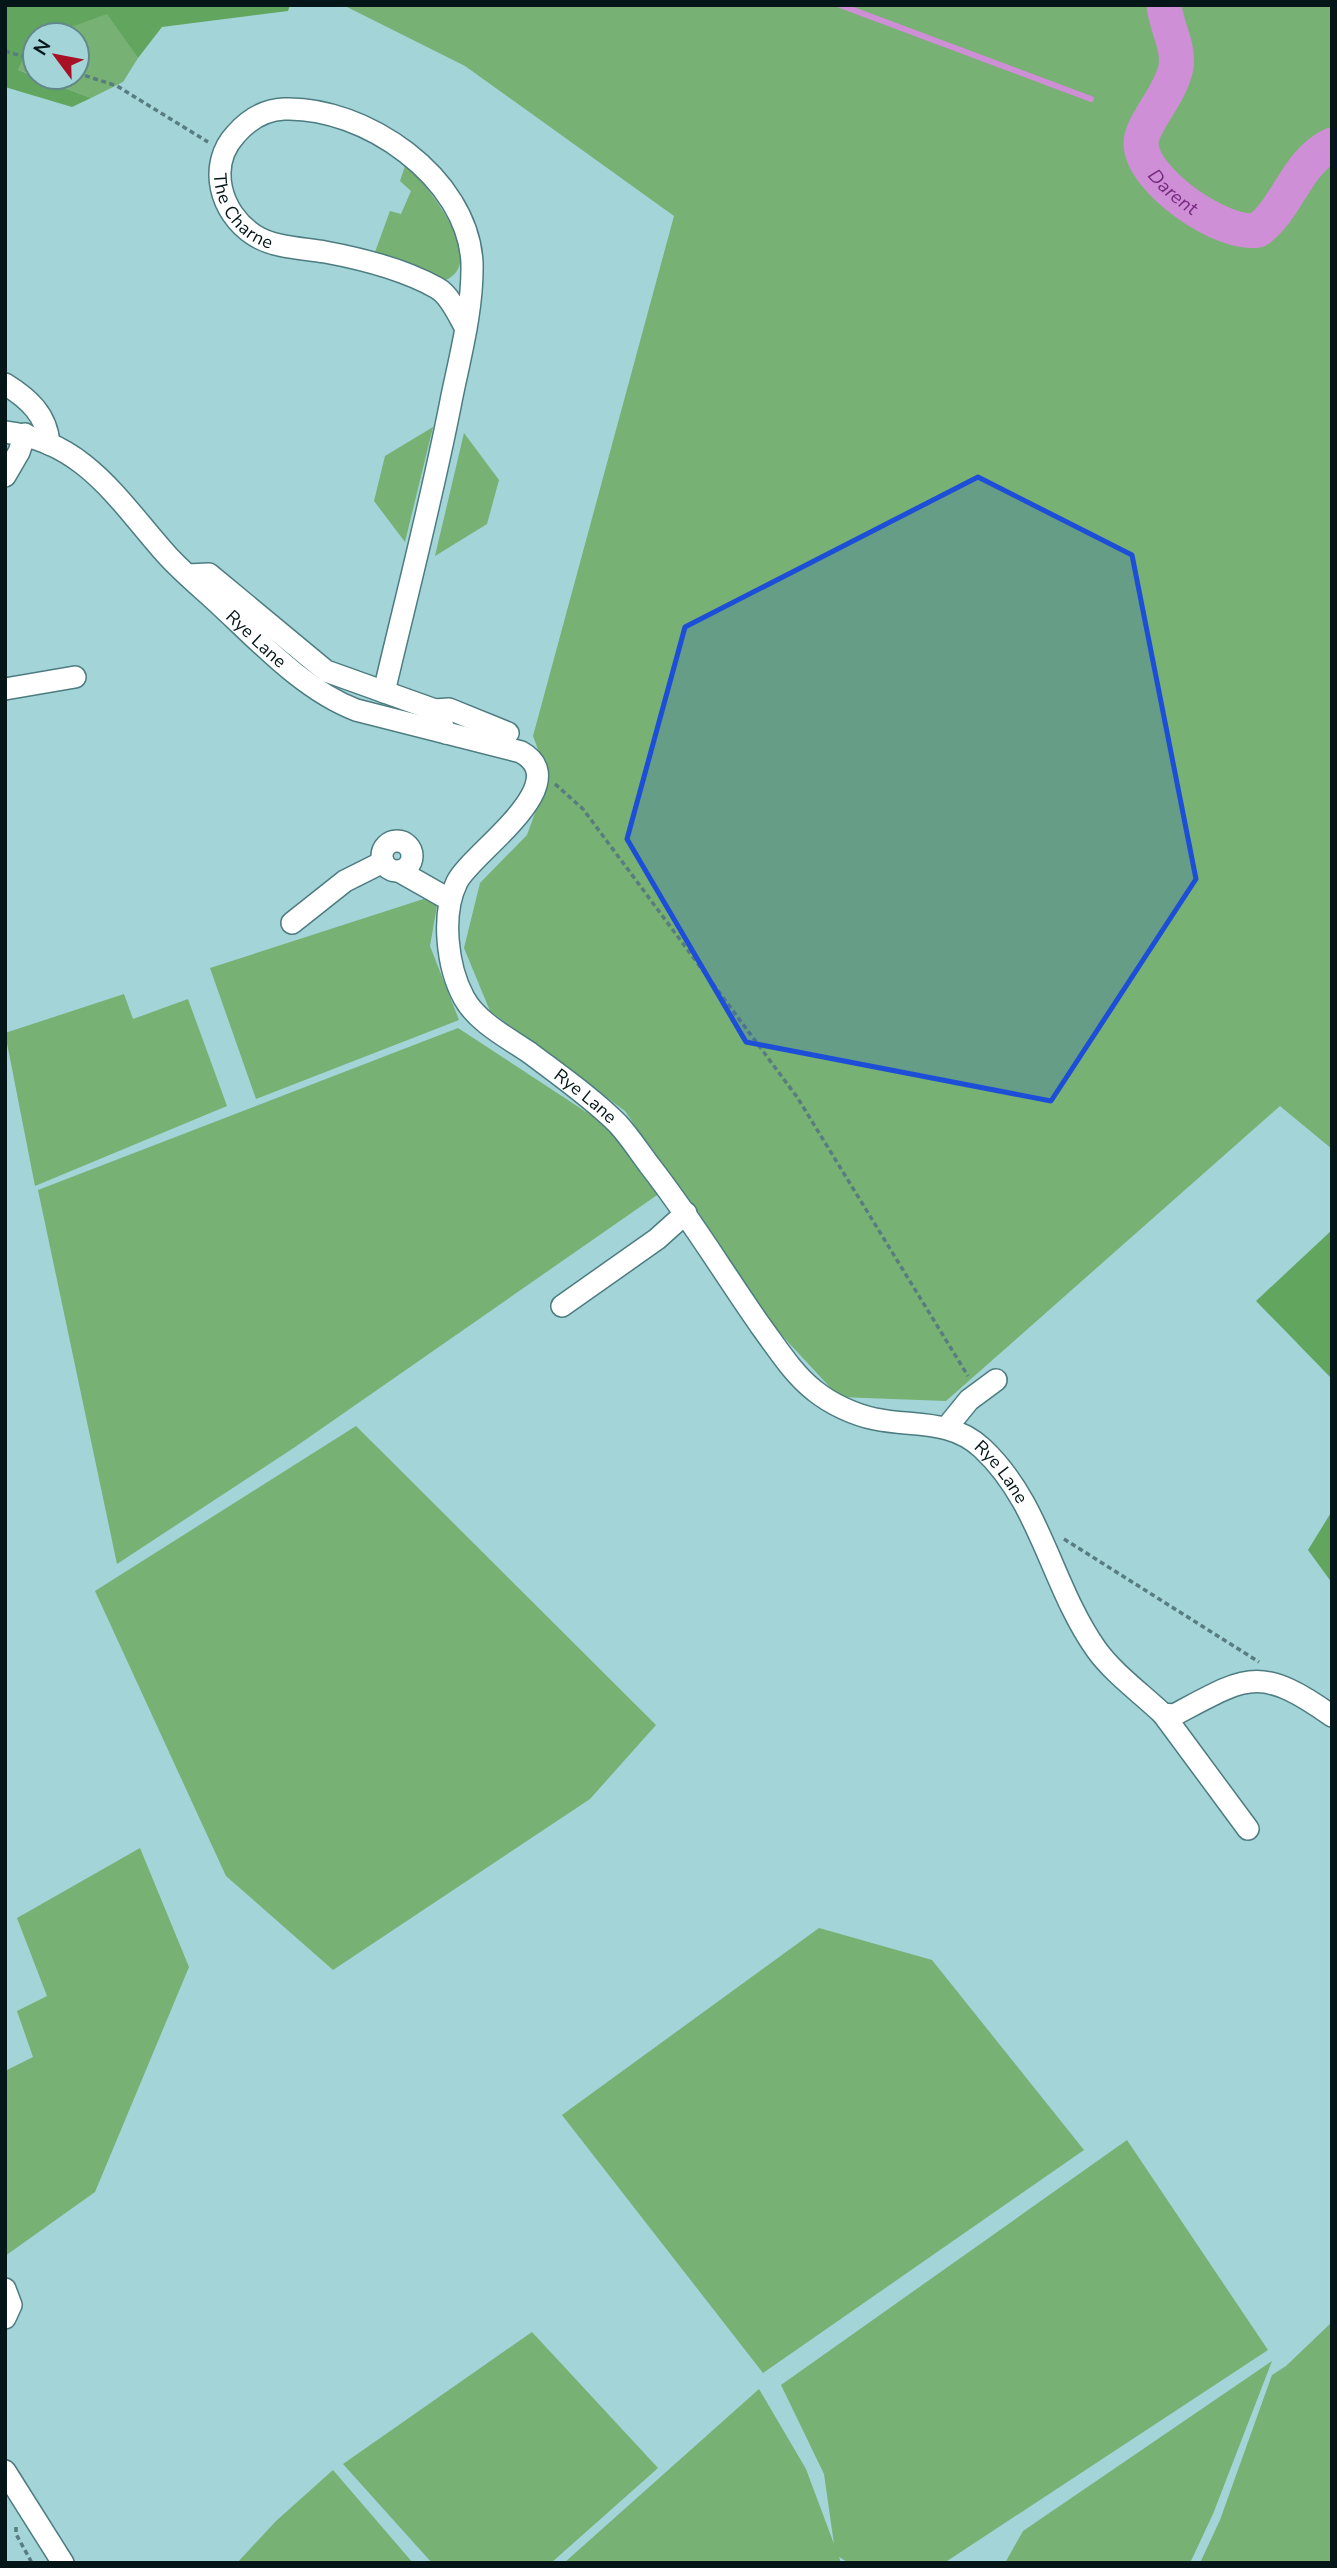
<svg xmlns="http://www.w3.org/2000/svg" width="1337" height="2568" viewBox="0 0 1337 2568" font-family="'Nunito Sans',sans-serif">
<rect width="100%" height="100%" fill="#a2d4d8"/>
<path fill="#77b173" d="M343,5H1332V1149L1280,1106L946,1401L839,1397L776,1329L625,1111L490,1011L464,948L480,883L527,835L548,777L533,736L674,216L465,66Z
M107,13L138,58L123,82L91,98L37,77H77V35H49Z
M35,40V76L18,70L31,42Z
M406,163C424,184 490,259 446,280L375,252L390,211L401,214L411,191L400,181Z
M433,427L405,542L374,501L385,456Z
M464,433L499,480L487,524L435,556Z
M439,894L430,946L459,1020L256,1099L210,968Z
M124,994L133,1019L188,999L227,1106L35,1186L5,1033Z
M458,1028L609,1127L660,1193L295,1447L117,1564L38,1190Z
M356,1426L656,1725L590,1799L333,1970L226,1876L95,1591Z
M140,1848L189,1967L95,2192L5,2256V2071L33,2057L17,2011L47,1996L17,1918Z
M819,1928L932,1960L1084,2150L763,2373L562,2115Z
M1127,2140L1268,2350L944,2563H849L839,2557L841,2563H564L759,2389L806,2469L834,2544L824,2474L781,2385Z
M1332,2322V2563H1200L1220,2520L1272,2375L1286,2366Z
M532,2332L658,2468L551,2563H432L343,2464Z
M1272,2361L1213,2514L1190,2563H1005L1023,2531Z
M333,2470L413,2563H237L276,2521Z"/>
<path fill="#62a55e" d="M5,5H290L288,11L162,27L138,58L107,14L49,35H35L18,70L91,98L72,107L5,87Z
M1332,1230V1379L1256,1301Z
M1332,1511V1583L1308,1550Z"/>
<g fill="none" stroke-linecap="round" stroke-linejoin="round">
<path stroke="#cf8fd7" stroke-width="6" d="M840,5L1091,99"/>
<path stroke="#cf8fd7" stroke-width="35" id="s1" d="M1164,5C1166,27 1179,45 1176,67C1171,95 1140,125 1141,144C1142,181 1223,237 1258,230C1288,208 1296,162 1332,145"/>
<g stroke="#4d7c80" stroke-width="24">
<g id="minor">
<path d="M5,384C29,399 47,415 49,444"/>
<path id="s2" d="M5,432C84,441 118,500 166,554C183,573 203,589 221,606C261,643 304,690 356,710L521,752C578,784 470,854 457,882C441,914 447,967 464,998C477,1022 508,1038 530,1053C559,1075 592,1098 618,1124C630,1137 640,1153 650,1166C690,1217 723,1272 760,1325C777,1348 793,1374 815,1391C831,1404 855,1415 875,1419C913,1427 951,1419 982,1448C1041,1503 1051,1585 1096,1649C1113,1673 1142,1694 1163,1714L1174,1715C1246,1677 1259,1664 1332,1716"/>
<path d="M5,476L19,452L25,434"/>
<path d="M188,575L209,574L326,671L435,710L446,733"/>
<path d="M5,689L75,677"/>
<path id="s3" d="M384,692C407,594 433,495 452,396C461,353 473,307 472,263C468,177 364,106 284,109C264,110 249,119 236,134C207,165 220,213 254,235C274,248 302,248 325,252C363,259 403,269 437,288C450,295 459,316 466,329"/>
<path d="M435,710L449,709L508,733"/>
<circle cx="397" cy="856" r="15"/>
<path d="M399,871L450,900"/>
<path d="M292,923L345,881L383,862"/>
<path d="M562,1306L657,1239L686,1213"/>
<path d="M947,1427L969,1400L996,1380"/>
<path d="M1163,1714L1248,1829"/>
<path d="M5,2289L11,2305L5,2318"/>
<path d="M5,2471L63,2563"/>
</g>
</g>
<path stroke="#587c7f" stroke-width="3.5" stroke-dasharray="5 3.5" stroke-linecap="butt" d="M5,51L35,60
M77,73L117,86L208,142
M555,784L583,809L797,1097L968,1376
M1064,1539L1259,1662
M16,2527V2534L32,2563"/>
<use href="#minor" stroke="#fff" stroke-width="21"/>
</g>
<path fill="#1d4ed8" fill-opacity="0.2" stroke="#1d4ed8" stroke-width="5" stroke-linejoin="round" d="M978,477L1132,555L1196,879L1051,1101L746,1042L627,839L685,627Z"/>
<g text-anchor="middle" stroke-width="5" stroke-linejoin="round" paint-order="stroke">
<g font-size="18" fill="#041618" stroke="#a2d4d8">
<text dy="6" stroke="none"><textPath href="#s3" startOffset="849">The Charne</textPath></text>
<text dy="6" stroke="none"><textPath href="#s2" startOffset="332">Rye Lane</textPath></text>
<text dy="6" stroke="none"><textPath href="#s2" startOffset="1068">Rye Lane</textPath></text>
<text dy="6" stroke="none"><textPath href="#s2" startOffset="1654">Rye Lane</textPath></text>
</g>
<g font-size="19" font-style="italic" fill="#75297f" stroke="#a2d4d8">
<text dy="7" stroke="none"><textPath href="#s1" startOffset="208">Darent</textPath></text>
</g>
</g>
<rect width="1337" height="2568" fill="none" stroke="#041618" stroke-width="14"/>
<g transform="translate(56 56) rotate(302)"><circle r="33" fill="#a2d4d8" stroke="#63888b" stroke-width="2"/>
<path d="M0-5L12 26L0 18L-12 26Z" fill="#a81025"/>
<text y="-10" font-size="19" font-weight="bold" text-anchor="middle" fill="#041618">N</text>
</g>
</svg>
